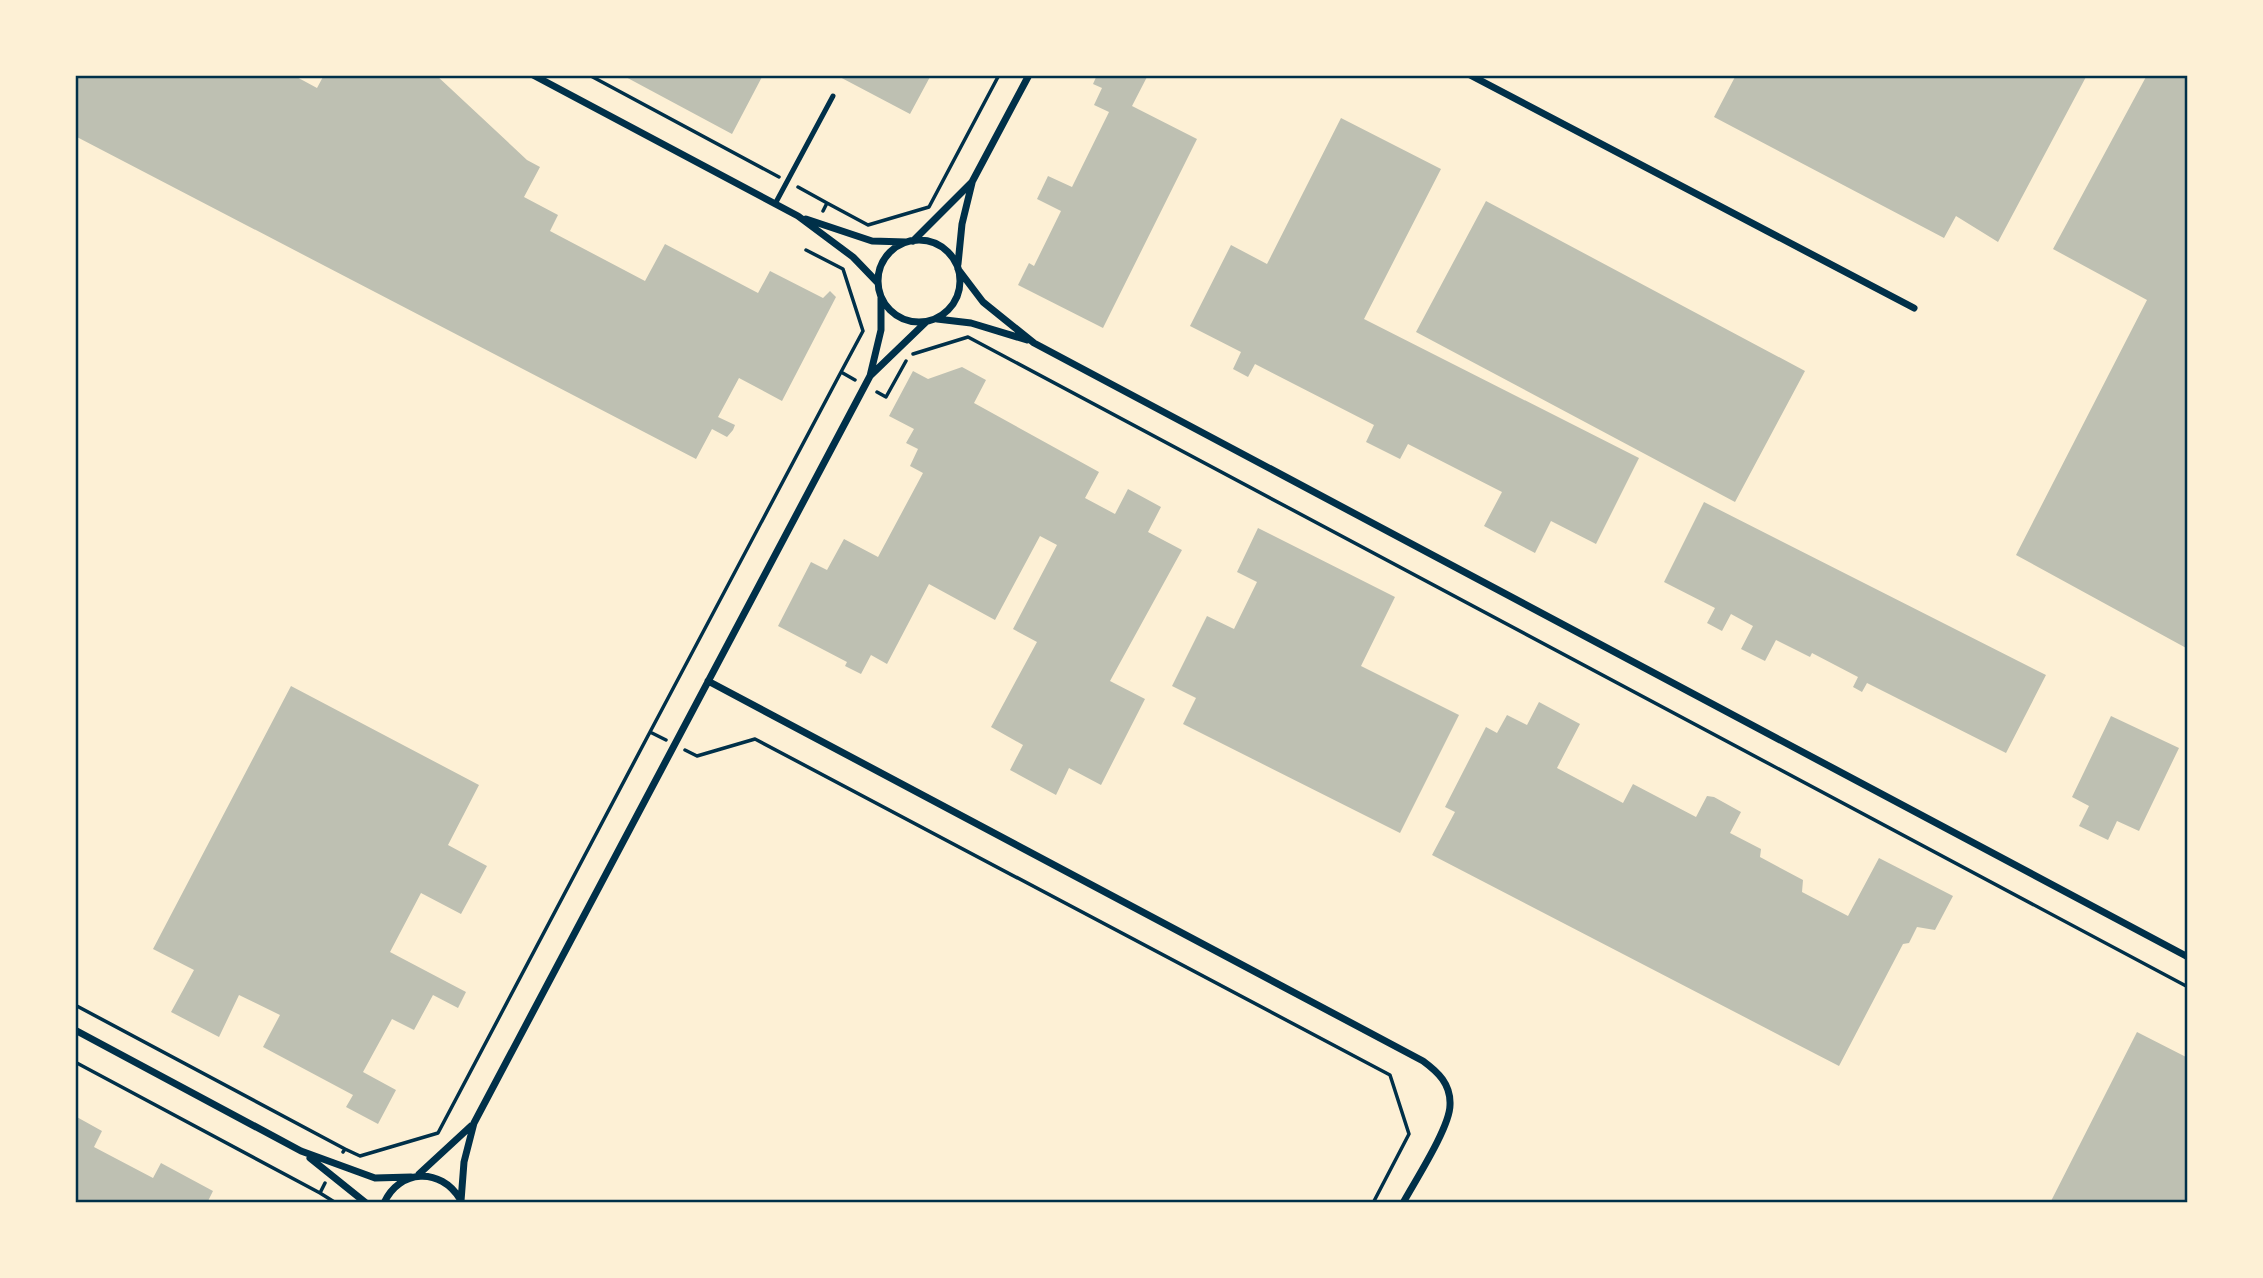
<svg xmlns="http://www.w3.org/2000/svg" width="2263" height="1278" viewBox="0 0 2263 1278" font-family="'Fira Sans',sans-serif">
<rect width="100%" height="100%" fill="#fdf0d5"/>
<path fill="#bec0b2" d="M75,75H293L317,88L324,75H436L527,160L540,167L524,197L558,215L550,231L645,281L665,244L758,293L770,271L823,298L830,291L836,297L782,401L739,378L718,417L735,425L733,430L727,437L712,429L696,459L75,136Z
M622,75H763L732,134Z
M836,75H931L910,114Z
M1097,75H1148L1132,106L1197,139L1103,328L1018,285L1029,263L1034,266L1061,211L1037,199L1048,176L1072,187L1109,112L1094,105L1102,88L1093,84Z
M1736,75H2087L1998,242L1956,216L1944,238L1714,117Z
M2147,75H2188V649L2016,555L2147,300L2053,249Z
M1341,118L1441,169L1364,319L1639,458L1596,544L1551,521L1535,553L1484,526L1502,492L1408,444L1400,459L1366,442L1374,425L1255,364L1248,377L1233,369L1241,352L1190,326L1231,245L1267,264Z
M1486,201L1805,371L1735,502L1416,332Z
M962,367L986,380L974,403L1099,472L1085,498L1115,514L1128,489L1161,507L1148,532L1182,550L1110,681L1145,699L1101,785L1069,768L1056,795L1010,770L1023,745L991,727L1037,642L1013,629L1057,545L1040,536L995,620L929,584L887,664L871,655L861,674L845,666L847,662L778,626L811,562L827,570L844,539L878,557L923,473L910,466L918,449L906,443L914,429L889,416L913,371L928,379Z
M1704,502L2046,675L2006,753L1867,683L1862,692L1853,687L1858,677L1812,653L1810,657L1776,640L1765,661L1741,649L1753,626L1731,614L1722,631L1707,623L1715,608L1664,582Z
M1258,528L1395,597L1361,666L1459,715L1400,833L1183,724L1196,698L1172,686L1207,616L1234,629L1257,582L1237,572Z
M291,686L479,785L448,845L487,866L461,914L421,893L390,952L466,992L458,1008L433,995L414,1030L392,1019L363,1072L396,1090L378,1124L346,1107L353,1095L263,1047L280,1015L239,995L219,1037L171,1012L194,970L153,949Z
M1539,702L1580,724L1557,768L1623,803L1633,784L1696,817L1707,796L1714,797L1741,812L1730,833L1761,849L1760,857L1803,880L1802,892L1848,916L1879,858L1953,896L1935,930L1917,927L1909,943L1903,944L1839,1066L1432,855L1455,812L1445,807L1486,727L1497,733L1507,715L1527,725Z
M2111,716L2179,748L2139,831L2117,821L2108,840L2079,826L2089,806L2072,797Z
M2137,1032L2188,1058V1203H2050Z
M75,1116L102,1131L94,1147L153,1178L161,1163L213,1191L207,1203H75Z"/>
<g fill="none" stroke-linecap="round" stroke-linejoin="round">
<path stroke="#003049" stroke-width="3.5" d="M589,75L779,177
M798,187L827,203
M823,211L827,203L868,225L929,207L999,75
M806,250L843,269L863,331L841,372L855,380
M913,354L968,337L2188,987
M877,392L886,397L906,361
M650,732L841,372
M685,750L697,756L755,739L1390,1075L1409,1134L1373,1203
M75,1005L345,1149
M75,1062L320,1193
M343,1152L345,1149L360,1156L438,1133L650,732L666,740
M325,1183L320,1193L336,1203"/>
<path stroke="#003049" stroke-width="5" d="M775,204L833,96"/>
<path stroke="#003049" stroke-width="7" d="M533,75L798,216L853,257L878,283
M1470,75L1914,308
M806,219L872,241L906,242
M878 281a41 41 0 1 1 82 0a41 41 0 1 1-82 0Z
M913,241L972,182L1029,75
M958,264L962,224L972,183
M958,269L983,302L1034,343L2188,957
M937,319L971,323L1027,340
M870,376L881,330V298
M708,681L1423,1061C1438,1072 1451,1084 1450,1105C1450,1127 1415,1181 1403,1203
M75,1030L301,1151L375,1178L411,1177
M310,1158L366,1203
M419,1174L471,1126
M461,1201L464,1162L474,1123L870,376L926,322
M384,1203C399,1169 441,1167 460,1199"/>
</g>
<rect width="2263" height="1278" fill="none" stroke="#fdf0d5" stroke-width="154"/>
<rect x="77" y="77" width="2109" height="1124" fill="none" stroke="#003049" stroke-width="2.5"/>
</svg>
